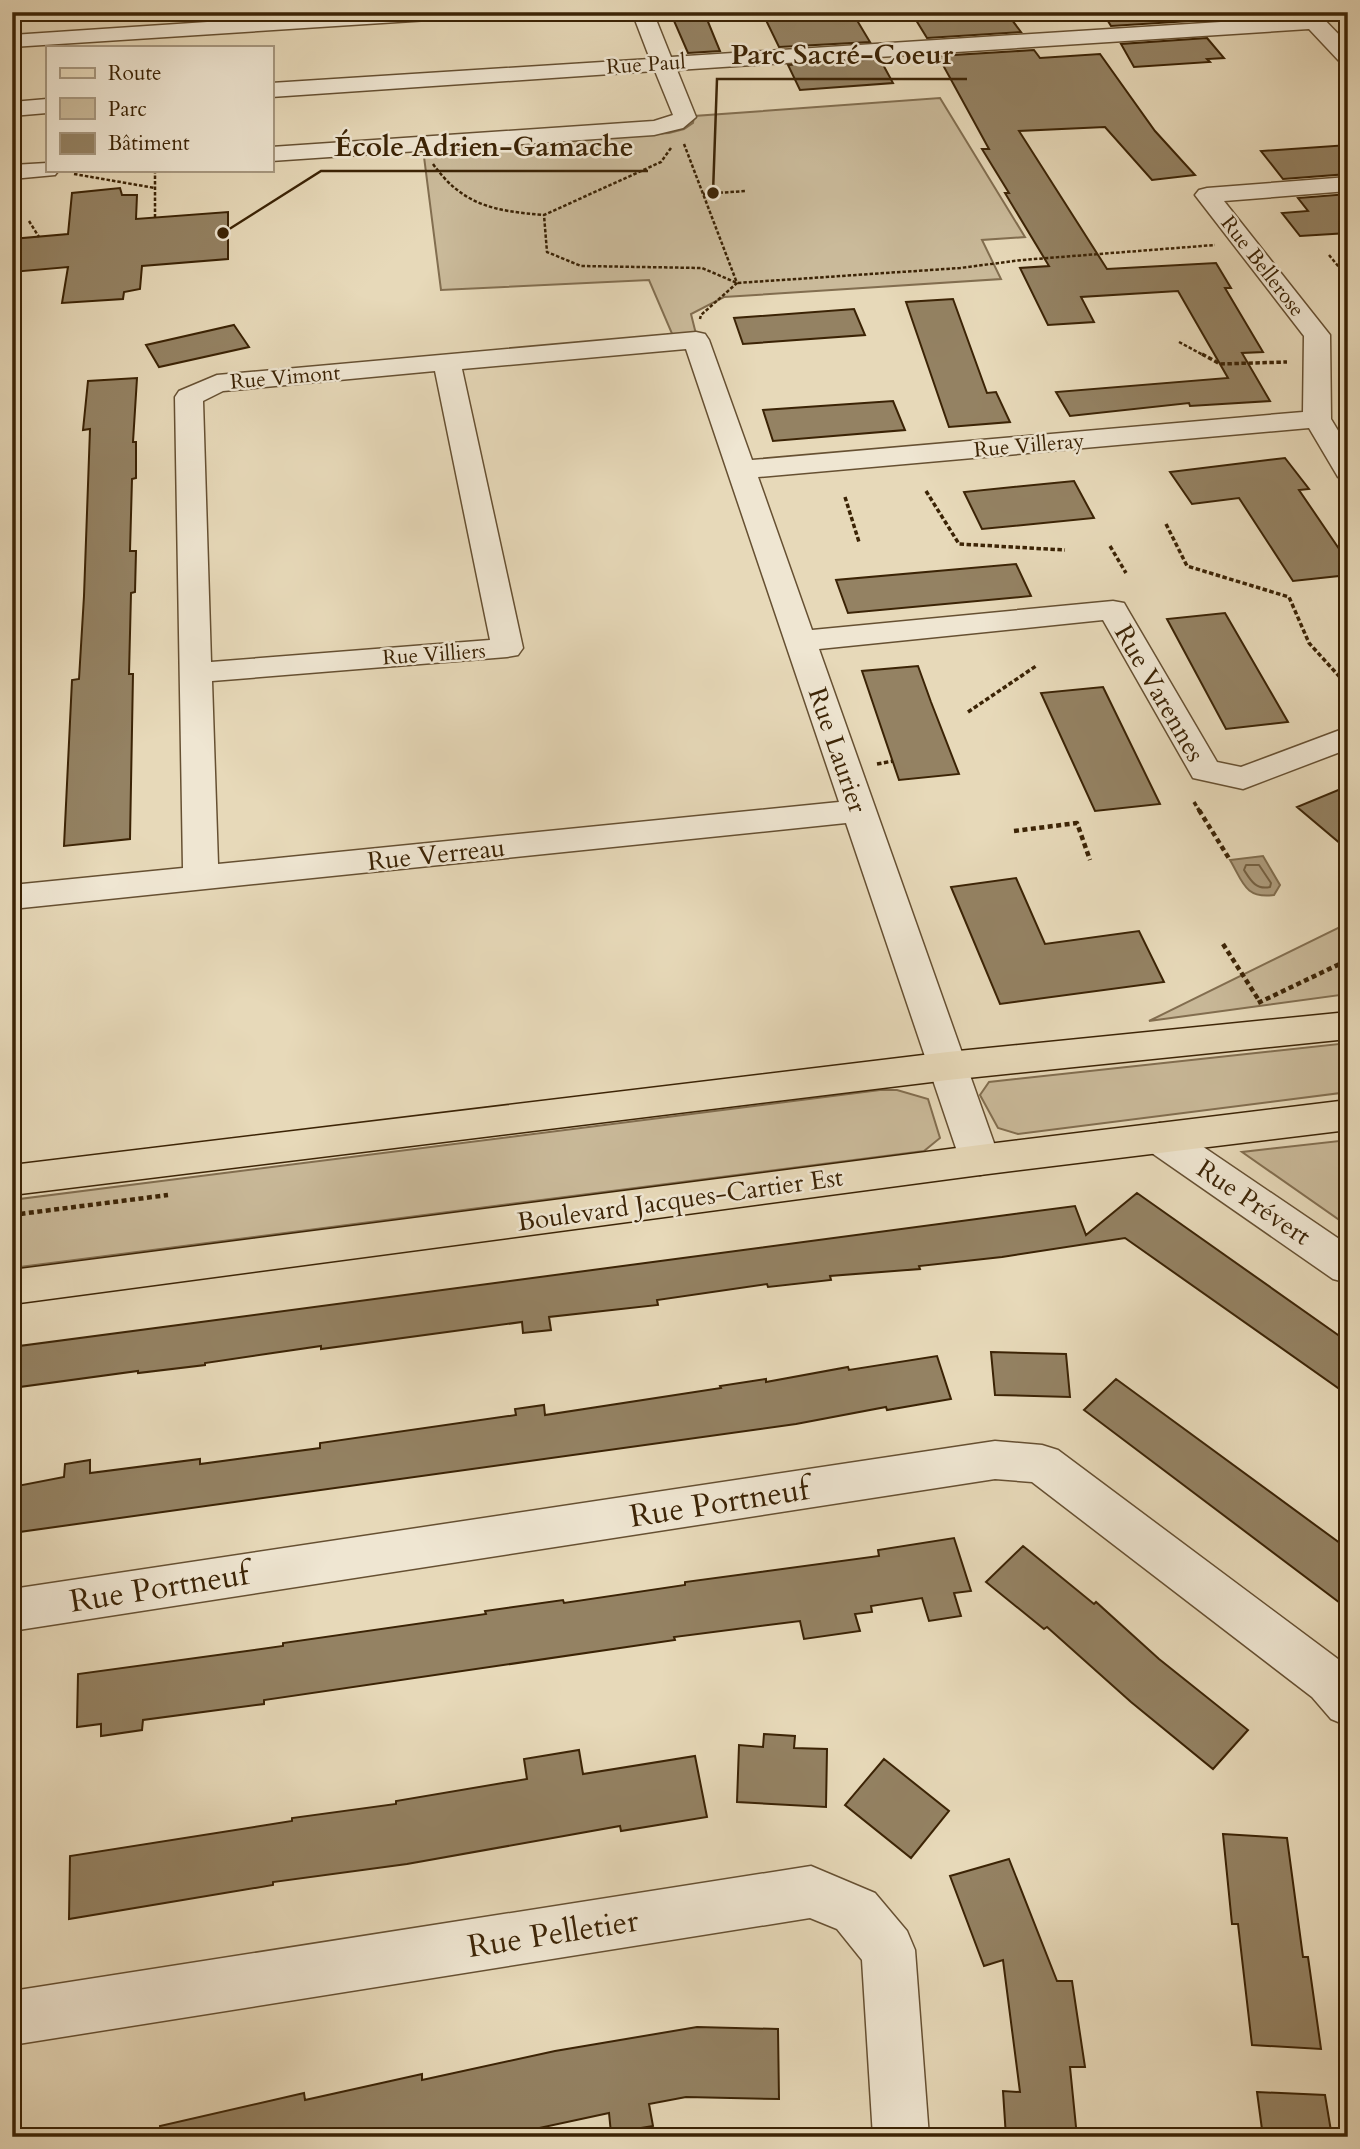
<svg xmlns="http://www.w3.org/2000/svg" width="1360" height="2149" viewBox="0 0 1360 2149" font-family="Cardo,serif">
<rect width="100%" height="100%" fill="#e7d9b9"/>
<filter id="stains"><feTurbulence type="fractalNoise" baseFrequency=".00286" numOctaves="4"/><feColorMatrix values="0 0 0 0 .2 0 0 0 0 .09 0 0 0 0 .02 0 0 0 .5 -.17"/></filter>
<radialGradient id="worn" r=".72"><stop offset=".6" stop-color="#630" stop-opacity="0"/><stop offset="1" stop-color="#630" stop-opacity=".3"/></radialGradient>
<path fill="#caba9a" stroke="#826e50" stroke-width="2" d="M940,98L1025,237L982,240L1001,279L724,297L691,314L696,334L673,336L649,280L441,290L423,149L669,133L684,129L693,123L694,116Z
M1348,923V994L1149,1021Z
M1348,1043V1092L1018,1134L998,1128L980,1095L989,1082Z
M880,1090H897L928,1099L940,1138L924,1151L12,1268V1200Z
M1348,1140V1226L1242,1152Z"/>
<path fill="#ad9b7c" stroke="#7f6b4c" stroke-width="2" d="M1263,856L1280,885L1274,895C1245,899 1243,882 1230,860Z"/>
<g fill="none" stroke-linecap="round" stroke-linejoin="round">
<path stroke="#745f40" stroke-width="2" d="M1246,865H1259L1271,883L1270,887C1256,890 1251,881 1244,870Z"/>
</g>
<path fill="#948263" stroke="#3b2305" stroke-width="2" d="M704,12L720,51L688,53L671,14Z
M762,12H852L870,42L779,47Z
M911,12H1006L1021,32L927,38Z
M1184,12L1192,21L1111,26L1103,13Z
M1207,38L1224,58L1207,59L1210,62L1134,67L1121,44Z
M1034,50L1040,58L1100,54L1155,131L1195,175L1152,180L1105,127L1019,131L1107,269L1216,263L1231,288H1225L1263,352L1242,353L1270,401L1190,406L1189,403L1070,416L1056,392L1228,378L1178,291L1081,297L1094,322L1048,325L1020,268L1049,266L1005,193H1009L982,149H989L938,56Z
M880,59L893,83L800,90L788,65Z
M1348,145V174L1283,179L1261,151Z
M120,188L122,195H137L136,219L228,212V259L142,266L140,289L124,292L123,299L62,303L68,267L12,272V239L68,234L72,193Z
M1348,194V233L1300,236L1282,213L1308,211L1298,198Z
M953,299L987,393L996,392L1010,422L949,427L906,302Z
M854,309L865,335L743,344L734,318Z
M234,325L249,347L159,367L146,345Z
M137,378L133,442H136V478L132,479L130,551H136L135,592L131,593L129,674H133L130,839L64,846L72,680L79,679L84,596L90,429L83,430L88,381Z
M893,401L905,430L773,441L763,410Z
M1285,458L1309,489L1299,490L1348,562V575L1293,581L1239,498L1192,504L1170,472Z
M1074,481L1094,518L982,529L964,492Z
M1016,564L1031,596L848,613L836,580Z
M1225,613L1288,722L1226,729L1167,619Z
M918,666L931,702L959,774L899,780L862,671Z
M1103,687L1160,804L1095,811L1041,693Z
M1348,786V850L1297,807Z
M1016,878L1045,944L1139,931L1164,982L1000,1004L951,887Z
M1137,1193L1348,1342V1395L1125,1238L1002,1257L919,1266L920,1269L830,1276L831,1280L768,1287L767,1284L657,1300L658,1305L549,1317L551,1330L523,1333L522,1322L321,1349V1346L205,1363V1365L138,1373V1371L12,1388V1347L1075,1206L1086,1235Z
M991,1352L1066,1354L1070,1397L995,1395Z
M937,1356L951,1399L887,1410L886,1407L796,1424L12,1533V1487L64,1477L65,1464L90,1460V1473L200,1459V1464L320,1448V1443L516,1415L515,1409L544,1405L545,1415L721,1388L720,1386L766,1379V1382L848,1367L849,1370Z
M1116,1379L1348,1549V1609L1084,1410Z
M954,1538L971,1591L954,1593L961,1616L929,1621L922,1598L871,1606L872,1612L855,1614L860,1631L804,1639L800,1621L674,1637L675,1640L264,1700V1704L143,1720L142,1730L101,1736V1724L77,1727L78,1674L283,1646V1643L486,1614L485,1611L563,1600L564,1603L685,1585V1582L879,1556L878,1550Z
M1023,1546L1094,1604L1096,1602L1159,1659L1248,1730L1213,1769L1131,1702L1047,1627L1044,1629L986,1582Z
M764,1734L795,1736L794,1748L827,1749L826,1807L737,1802L739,1745L763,1747Z
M579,1750L583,1774L695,1756L707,1817L621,1831L620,1826L407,1864L273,1882V1885L69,1919L70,1856L292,1821V1818L396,1804V1801L527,1779L524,1759Z
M884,1759L949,1811L911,1858L845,1805Z
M1223,1834L1287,1838L1303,1957H1308L1321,2049L1252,2045L1238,1924H1232Z
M1009,1859L1057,1981H1072L1085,2067H1070L1077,2137H1006L1003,2091L1020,2092L1003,1960L984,1966L950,1876Z
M697,2027L778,2029L779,2099L686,2097L649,2104L653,2126L611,2133L609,2113L498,2137H161L160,2126L304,2093L305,2100L422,2074V2080L555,2051Z
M1257,2092L1325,2095L1332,2137H1263Z"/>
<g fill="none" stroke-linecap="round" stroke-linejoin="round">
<g stroke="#665032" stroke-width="3">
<path id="minor" d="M359,12H470L467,16L460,18L12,47V35Z
M632,12H653L671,57L1298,17L1295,12H1317L1348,44V63L1340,62L1309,29L677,70L696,117L683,128L654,135L271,161V147L654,121L673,115L655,71L271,97V83L650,59Z
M47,99V113L12,116V102Z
M47,163V170H59L55,175L12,179V165Z
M1348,177V191L1224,201L1330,335L1331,419L1348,447V479L1338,477L1309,428L758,477L812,630L1113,601L1124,603L1128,610L1217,762L1241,767L1348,727V749L1243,789L1193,778L1103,620L819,649L1000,1160L994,1171L980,1175L966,1171L960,1160L846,823L12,909V885L183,868L175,397L179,391L217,375L696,332L705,334L709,340L752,460L1303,412L1304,336L1195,195L1199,190L1207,188ZM686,349L839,802L218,864L212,681L507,657L518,655L523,648L462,369ZM435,371L490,640L211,662L203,401L223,391Z
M1160,1123L1174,1127L1348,1245V1283L1333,1279L1146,1149L1140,1138L1146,1127Z
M995,1441L1042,1445L1058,1450L1346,1665L1348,1726L1331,1719L1312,1697L1032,1482L995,1479L12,1631V1589Z
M811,1866L875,1893L907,1931L915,1950L929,2137H873L862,1960L837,1929L810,1918L12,2045V1991Z"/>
</g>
<g stroke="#3b2305" stroke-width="3">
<path id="major" d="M1348,1012V1039L948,1080L12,1195V1165L948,1052Z
M1348,1100V1130L980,1175L12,1304V1270L980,1145Z"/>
</g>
<path stroke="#3b2305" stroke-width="2.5" stroke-dasharray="3.5 2" stroke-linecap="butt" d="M876,12L877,19
M684,144L737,283L701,315L700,319
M671,148L661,162L544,215L547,252L581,266L702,268L737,283L960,268L1022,260L1215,245
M433,164C463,206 495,211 544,215
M155,170V217
M74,174L155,188
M703,194L746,191
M29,221L39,237
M1329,255L1348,278
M1179,342L1205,356"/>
<path stroke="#3b2305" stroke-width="3.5" stroke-dasharray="4.5 2.5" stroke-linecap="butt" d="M1202,354L1220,364L1287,362
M926,491L959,544L1065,550
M845,497L859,542
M1166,524L1187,566L1289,597L1309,643L1347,685
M1110,546L1126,573
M1338,547H1348
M968,712L1036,666
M877,764L893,761
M1194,802L1200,812"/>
<path stroke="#3b2305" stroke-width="4.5" stroke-dasharray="5 3.5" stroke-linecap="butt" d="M1199,810L1230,860
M1014,831L1077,823L1090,860
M1223,944L1260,1002
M1258,1003L1348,960
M12,1215L168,1195"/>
<use href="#minor" fill="#efe6d2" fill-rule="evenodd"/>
<use href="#major" fill="#e7d9b9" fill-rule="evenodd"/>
</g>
<g text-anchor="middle" stroke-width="5" stroke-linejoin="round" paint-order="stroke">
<g font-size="21" fill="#3b2305" stroke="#efe6d2">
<text transform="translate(646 64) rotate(-4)" y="7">Rue Paul</text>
<text transform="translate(1263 266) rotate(52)" y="7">Rue Bellerose</text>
<text transform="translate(285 377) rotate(-5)" y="7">Rue Vimont</text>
<text transform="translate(1029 445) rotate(-5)" y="7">Rue Villeray</text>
<text transform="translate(434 654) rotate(-4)" y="7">Rue Villiers</text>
</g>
<g font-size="26" fill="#3b2305" stroke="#efe6d2">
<text transform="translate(1160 693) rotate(60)" y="9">Rue Varennes</text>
<text transform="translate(838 750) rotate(71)" y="9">Rue Laurier</text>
<text transform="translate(436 854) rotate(-6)" y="9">Rue Verreau</text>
<text transform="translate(680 1199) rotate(-8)" y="9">Boulevard Jacques-Cartier Est</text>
<text transform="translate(1254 1202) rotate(34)" y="9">Rue Prévert</text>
</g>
<g font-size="32" fill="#3b2305" stroke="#efe6d2">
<text transform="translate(719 1502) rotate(-9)" y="11">Rue Portneuf</text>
<text transform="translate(159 1587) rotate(-9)" y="11">Rue Portneuf</text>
<text transform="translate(553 1933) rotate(-9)" y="11">Rue Pelletier</text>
</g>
</g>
<path fill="none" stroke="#3b2305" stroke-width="2.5" d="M713 193L717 79H967M223 233L321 171H648"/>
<g fill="#3b2305" stroke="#efe6d2" stroke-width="2.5">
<circle cx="713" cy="193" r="7"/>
<circle cx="223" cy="233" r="7"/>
</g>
<g font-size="28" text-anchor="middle" font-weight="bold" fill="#3b2305" stroke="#efe6d2" stroke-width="5" stroke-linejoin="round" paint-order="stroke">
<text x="842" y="64">Parc Sacré-Coeur</text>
<text x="484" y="156">École Adrien-Gamache</text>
</g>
<rect width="1360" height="2149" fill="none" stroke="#e7d9b9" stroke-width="42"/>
<rect x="14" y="14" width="1332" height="2121" fill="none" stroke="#3b2305" stroke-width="3.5"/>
<rect x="21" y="21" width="1318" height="2107" fill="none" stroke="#3b2305" stroke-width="2"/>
<rect x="46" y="46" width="228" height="126" fill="#efe6d2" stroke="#a79880" stroke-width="2"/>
<rect x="60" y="68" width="35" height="10" fill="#e7d9b9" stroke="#a79880" stroke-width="2"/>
<text x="108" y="80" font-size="21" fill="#3b2305">Route</text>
<rect x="60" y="98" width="35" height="21" fill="#caba9a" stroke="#a79880" stroke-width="2"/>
<text x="108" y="116" font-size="21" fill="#3b2305">Parc</text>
<rect x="60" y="133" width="35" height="21" fill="#948263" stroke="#a79880" stroke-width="2"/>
<text x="108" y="150" font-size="21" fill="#3b2305">Bâtiment</text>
<rect width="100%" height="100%" filter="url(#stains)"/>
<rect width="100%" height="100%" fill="url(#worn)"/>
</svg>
